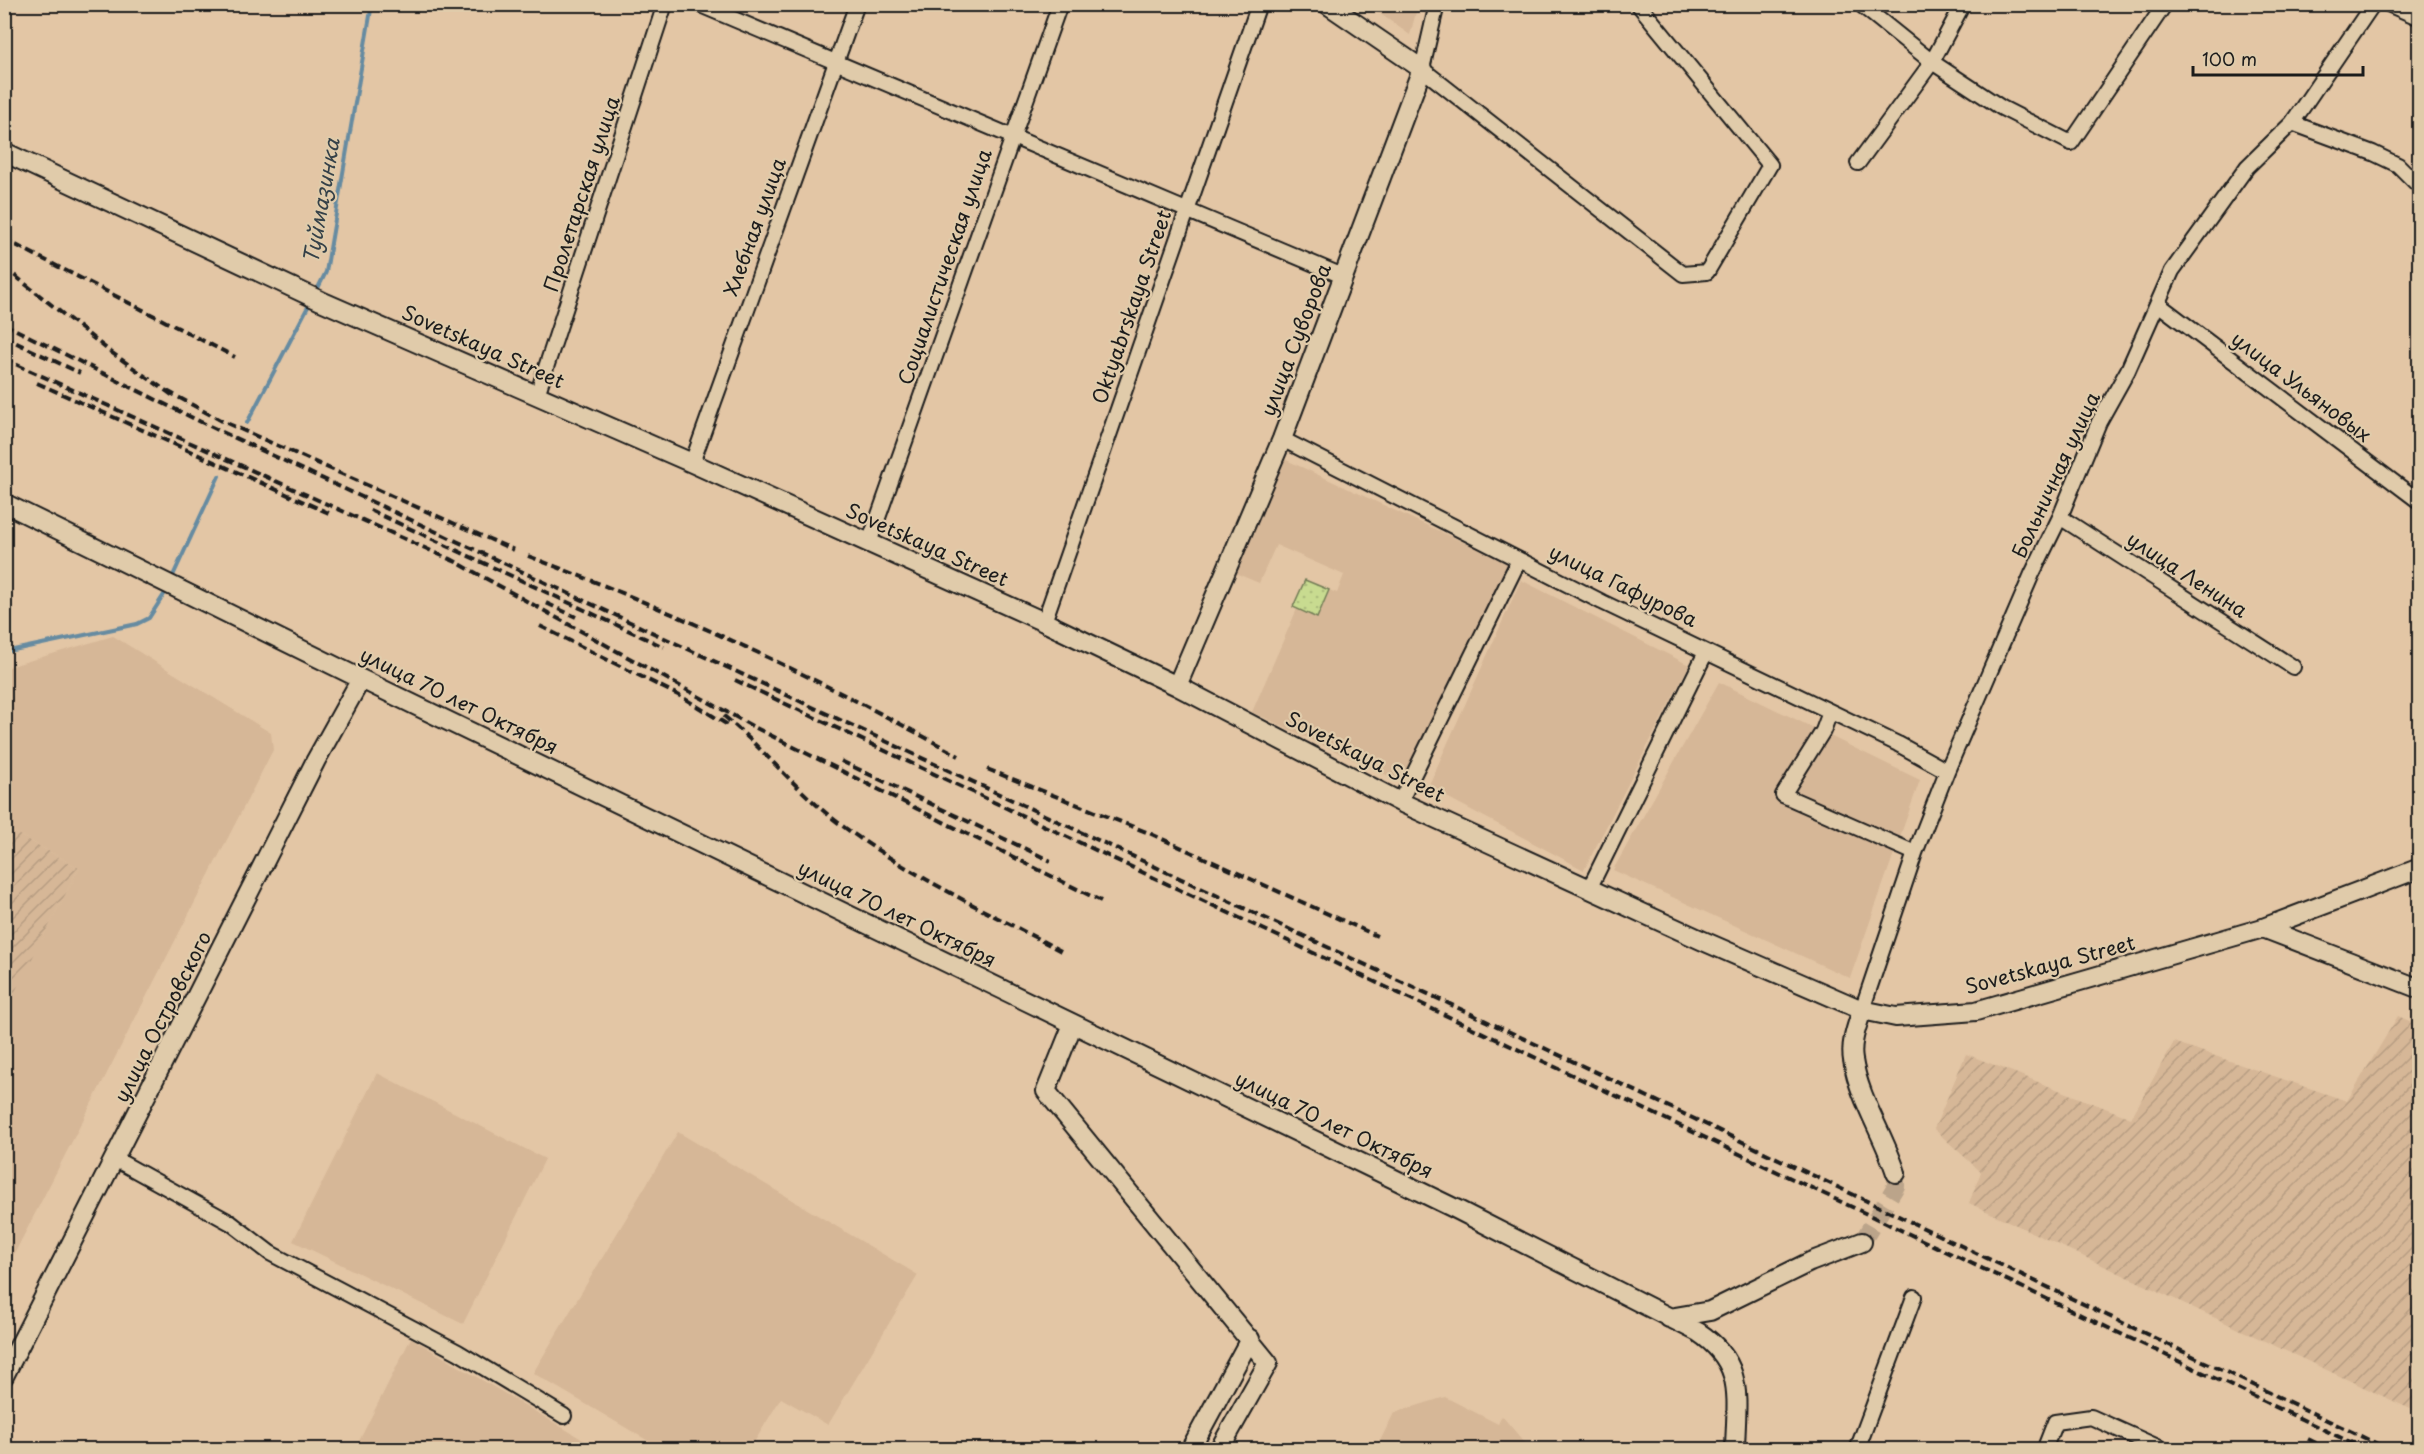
<svg xmlns="http://www.w3.org/2000/svg" width="2424" height="1454" viewBox="0 0 2424 1454" font-family="'Playpen Sans',sans-serif">
<defs>
<pattern id="industrial-furrows" width="10" height="10" patternUnits="userSpaceOnUse" patternTransform="scale(1.5)"><rect width="10" height="10" fill="#d6b797"/><path d="M-1 1l2-2M0 10L10 0M9 11l2-2" fill="none" stroke="#b79d82"/></pattern>
<pattern id="park-dots" width="8" height="8" patternUnits="userSpaceOnUse" patternTransform="scale(1.5)"><rect width="8" height="8" fill="#c8db90"/><path d="M2 2h.1M6 6h.1" fill="none" stroke="#abbb7c" stroke-width="1.8" stroke-linecap="round"/></pattern>
</defs>
<rect width="100%" height="100%" fill="#e3c6a5"/>
<filter id="ink" filterUnits="userSpaceOnUse"><feTurbulence type="fractalNoise" baseFrequency=".0167" numOctaves="2"/><feDisplacementMap in="SourceGraphic" scale="12" xChannelSelector="R" yChannelSelector="G"/><feConvolveMatrix kernelMatrix="1 2 1 2 8 2 1 2 1" color-interpolation-filters="sRGB"/></filter>
<g filter="url(#ink)">
<path fill="#d6b797" d="M1368,5H1418L1410,35Z
M1282,458L1510,564L1406,784L1252,712L1297,609L1317,618L1329,590L1337,593L1344,575L1276,545L1259,583L1233,572Z
M1521,580L1689,665L1584,870L1428,787Z
M113,636L271,733L273,750L5,1272V962L42,939L79,868L5,827V668Z
M1719,682L1920,780L1850,978L1613,870Z
M377,1073L545,1159L463,1324L293,1241Z
M678,1132L918,1275L828,1425L781,1398L750,1449H662L533,1373Z
M411,1338L565,1429L598,1449H355Z
M1445,1397L1498,1424L1502,1416L1530,1449H1376L1394,1413Z"/>
<path fill="url(#industrial-furrows)" d="M5,827L79,868L5,1011Z
M2398,1016L2419,1025V1413L1969,1203L1981,1172L1934,1129L1966,1054L2131,1118L2174,1042L2347,1101Z"/>
<path fill="url(#park-dots)" stroke="#727c56" stroke-width="1.5" d="M1305,580L1329,590L1317,618L1293,607Z"/>
<g fill="none" stroke-linecap="round" stroke-linejoin="round">
<path stroke="#668ba1" stroke-width="4" d="M316,292L326,272L372,4
M247,423L311,301
M171,580L219,476
M4,652L137,624L149,618L167,590"/>
<path stroke="#bba48a" stroke-width="18" stroke-dasharray="18 9" stroke-linecap="butt" d="M1862,1242L1896,1186V1173"/>
<g stroke="#1c1c1c" stroke-width="18">
<path id="street" d="M698,4L1345,277
M1437,4L1422,69L1683,274L1707,272L1770,165L1638,4
M1860,4L1932,62L2002,108L2071,143L2165,4
M2388,4L2420,18
M2292,123L2373,153L2398,165L2420,187
M1858,163L1932,62L1963,4
M2158,304L2420,502
M537,395L665,4
M1282,439L1602,602L1898,744L1947,771
M692,463L857,4
M2060,517L2293,667
M869,543L1060,4
M1044,622L1259,4
M1830,712L1823,731L1783,795L1915,853
M1400,802L1519,560
M1590,887L1706,652
M1862,1010L1915,853L1947,771L2032,574L2060,517L2099,422L2128,370L2172,271L2247,167L2292,123L2373,4
M115,1159L231,1223L270,1253L458,1352L564,1416
M1857,1450L1914,1297
M2044,1450L2055,1422L2091,1417L2164,1450"/>
</g>
<g stroke="#1c1c1c" stroke-width="22">
<path id="secondary" d="M4,152L321,301L692,463L1044,622L1177,686L1400,802L1701,940L1862,1010L1896,1017L1976,1011L2263,928L2420,868
M4,503L361,679L1456,1209L1698,1332C1746,1364 1736,1398 1735,1450
M1177,686L1282,439L1422,69L1327,4
M2263,928L2420,989
M1862,1010C1857,1026 1850,1043 1853,1060C1859,1099 1884,1135 1896,1173
M1073,1024L1046,1091L1268,1363L1219,1450
M1669,1318L1710,1311L1810,1262L1862,1242
M4,1376L316,760L361,679
M1190,1450L1250,1339"/>
</g>
<use href="#street" stroke="#e0cbaa" stroke-width="14"/>
<use href="#secondary" stroke="#e0cbaa" stroke-width="18"/>
<path stroke="#1c1c1c" stroke-width="4" stroke-dasharray="9 4.5" stroke-linecap="butt" d="M4,239L235,357
M4,267L108,350L172,395
M4,324L203,423L1602,1075L2390,1450
M4,337L80,373
M4,359L456,562
M37,383L331,514
M167,391L222,421L514,550
M370,510L664,647
M528,556C680,613 817,677 959,756
M449,558L752,726L1101,901
M546,603L576,617
M540,626L680,696L728,725
M735,680L2367,1450
M724,716C766,751 800,795 844,827C911,876 988,912 1061,951
M841,761L1051,861
M987,769L1149,833L1377,936
M2308,1439L2330,1450"/>
</g>
</g>
<g text-anchor="middle" stroke-width="4.5" stroke-linejoin="round" paint-order="stroke">
<g font-size="20" fill="#1c1c1c" stroke="#e0cbaa">
<text transform="translate(582 194) rotate(-72)" y="7">Пролетарская улица</text>
<text transform="translate(755 227) rotate(-70)" y="7">Хлебная улица</text>
<text transform="translate(945 267) rotate(-71)" y="7">Социалистическая улица</text>
<text transform="translate(1132 307) rotate(-71)" y="7">Oktyabrskaya Street</text>
<text transform="translate(1296 340) rotate(-69)" y="7">улица Суворова</text>
<text transform="translate(483 347) rotate(24)" y="7">Sovetskaya Street</text>
<text transform="translate(2301 387) rotate(37)" y="7">улица Ульяновых</text>
<text transform="translate(2056 475) rotate(-65)" y="7">Больничная улица</text>
<text transform="translate(927 545) rotate(24)" y="7">Sovetskaya Street</text>
<text transform="translate(2187 575) rotate(33)" y="7">улица Ленина</text>
<text transform="translate(1623 586) rotate(26)" y="7">улица Гафурова</text>
<text transform="translate(459 701) rotate(26)" y="7">улица 70 лет Октября</text>
<text transform="translate(1365 757) rotate(27)" y="7">Sovetskaya Street</text>
<text transform="translate(897 914) rotate(26)" y="7">улица 70 лет Октября</text>
<text transform="translate(2050 965) rotate(-15)" y="7">Sovetskaya Street</text>
<text transform="translate(163 1017) rotate(-63)" y="7">улица Островского</text>
<text transform="translate(1334 1125) rotate(26)" y="7">улица 70 лет Октября</text>
</g>
<g font-size="21" font-style="italic" fill="#354148" stroke="#e0cbaa">
<text transform="translate(322 201) rotate(-80)" y="7">Туймазинка</text>
</g>
</g>
<rect width="2424" height="1454" fill="none" stroke="#e0cbaa" stroke-width="24"/>
<rect x="12" y="12" width="2400" height="1430" fill="none" stroke="#1c1c1c" stroke-width="2" filter="url(#ink)"/>
<path d="M2193 66v9h170v-9" fill="none" stroke="#1c1c1c" stroke-width="3"/>
<text x="2202" y="66" font-size="18" fill="#1c1c1c" stroke="#e0cbaa" stroke-width="4.5" paint-order="stroke">100 m</text>
</svg>
